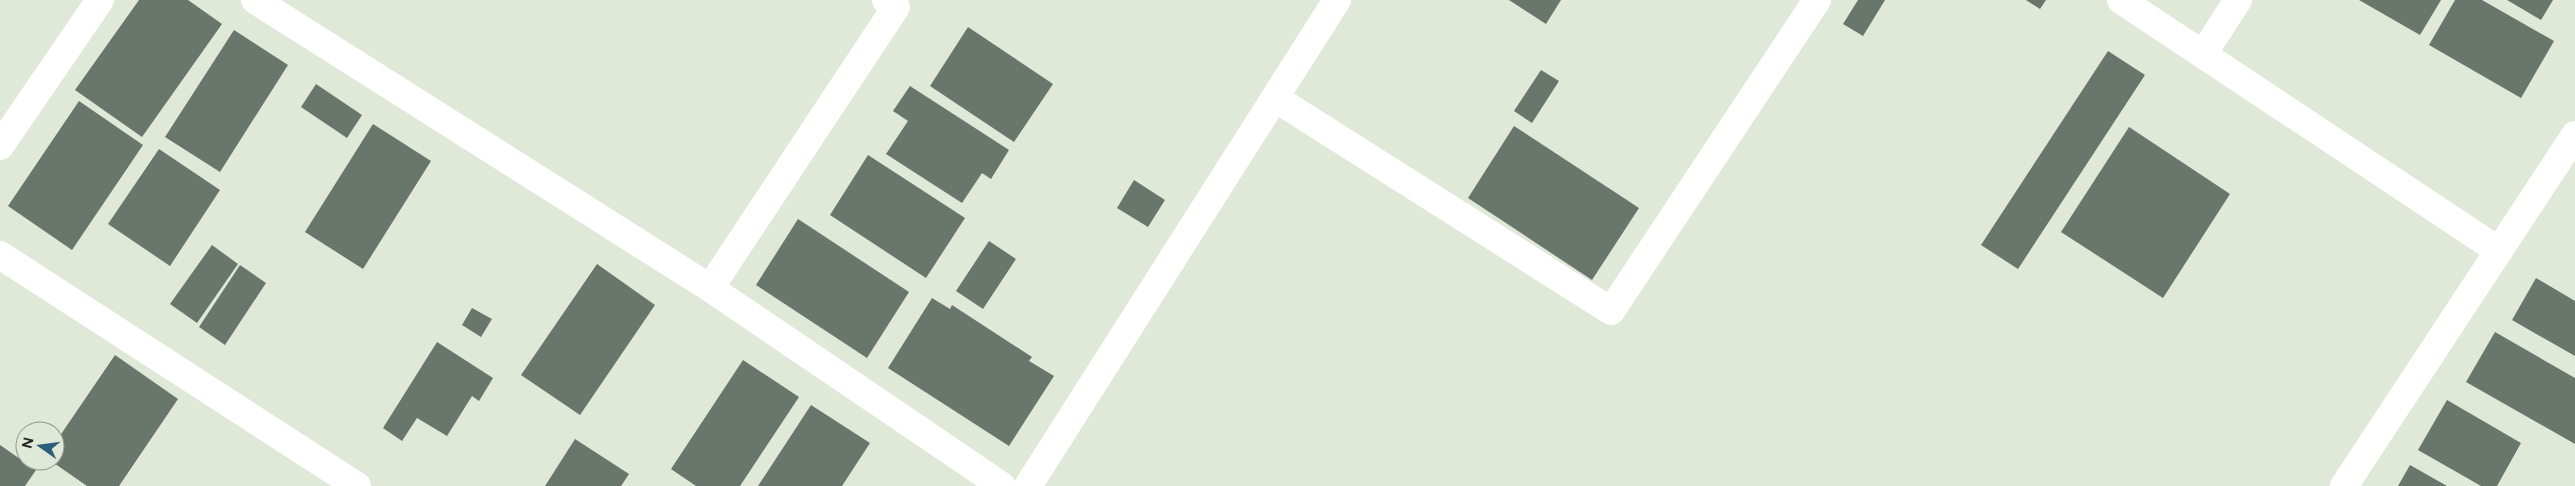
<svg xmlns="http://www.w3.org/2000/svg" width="2575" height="486" viewBox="0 0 2575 486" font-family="Figtree,sans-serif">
<rect width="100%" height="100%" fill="#e0e8d8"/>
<path fill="#68766b" d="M139,0H188L222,24L142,137L75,90Z
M1509,0H1561L1546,24Z
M1858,0H1885L1863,36L1843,24Z
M2026,0H2046L2040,9Z
M2359,0H2441L2420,35Z
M2455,0H2482L2554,41L2521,98L2429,45Z
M2507,0H2553L2541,20Z
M968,27L1053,84L1014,142L930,86Z
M234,30L288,65L220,172L165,137Z
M2108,51L2145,75L2018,269L1981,245Z
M1541,70L1559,81L1532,123L1514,111Z
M316,84L362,115L347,138L301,107Z
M910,86L1009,150L991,179L982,173L962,203L886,154L908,121L893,111Z
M79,101L143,145L72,250L8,206Z
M373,124L431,161L363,269L305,232Z
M1514,126L1639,208L1592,280L1468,198Z
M2129,127L2230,194L2163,298L2061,232Z
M159,149L220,190L170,266L108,224Z
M868,155L965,218L926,278L830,215Z
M1134,180L1165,200L1148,227L1117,208Z
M798,219L909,292L867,358L756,285Z
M989,241L1016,259L983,309L956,291Z
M212,245L238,264L197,323L170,304Z
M597,264L655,305L580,415L521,375Z
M240,265L266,283L225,345L199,327Z
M2536,278L2575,301V356L2512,320Z
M932,298L950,309L952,305L1032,357L1029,361L1054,376L1009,446L888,368Z
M472,308L492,319L481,337L462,325Z
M2495,332L2575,378V444L2466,382Z
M437,342L493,378L479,401L472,396L447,436L417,418L402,441L383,428Z
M115,355L178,399L119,486H87L51,461H55V443Z
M743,360L799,397L740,486H696L671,469Z
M2447,400L2521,443L2497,486H2481L2418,450Z
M811,405L870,443L842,486H758Z
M575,439L629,474L621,486H545Z
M0,445L36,470L25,486H0Z
M2410,465L2447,486H2398Z"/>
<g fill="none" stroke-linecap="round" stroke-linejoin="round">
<path stroke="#fff" stroke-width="28" d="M255,0L710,288L1002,486
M2121,0L2499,251
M2203,54L2238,0
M1275,98L1611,311L1817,0
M0,146L100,0
M0,255L357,486
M710,288L896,7L886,0
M1028,486L1337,0
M2344,486L2575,135"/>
</g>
<g transform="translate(40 446) rotate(284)"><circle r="24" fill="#e0e8d8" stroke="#949a8e"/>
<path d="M0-4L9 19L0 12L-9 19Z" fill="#2d5e7c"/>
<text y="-8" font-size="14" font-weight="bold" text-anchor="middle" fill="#21241f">N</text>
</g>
</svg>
